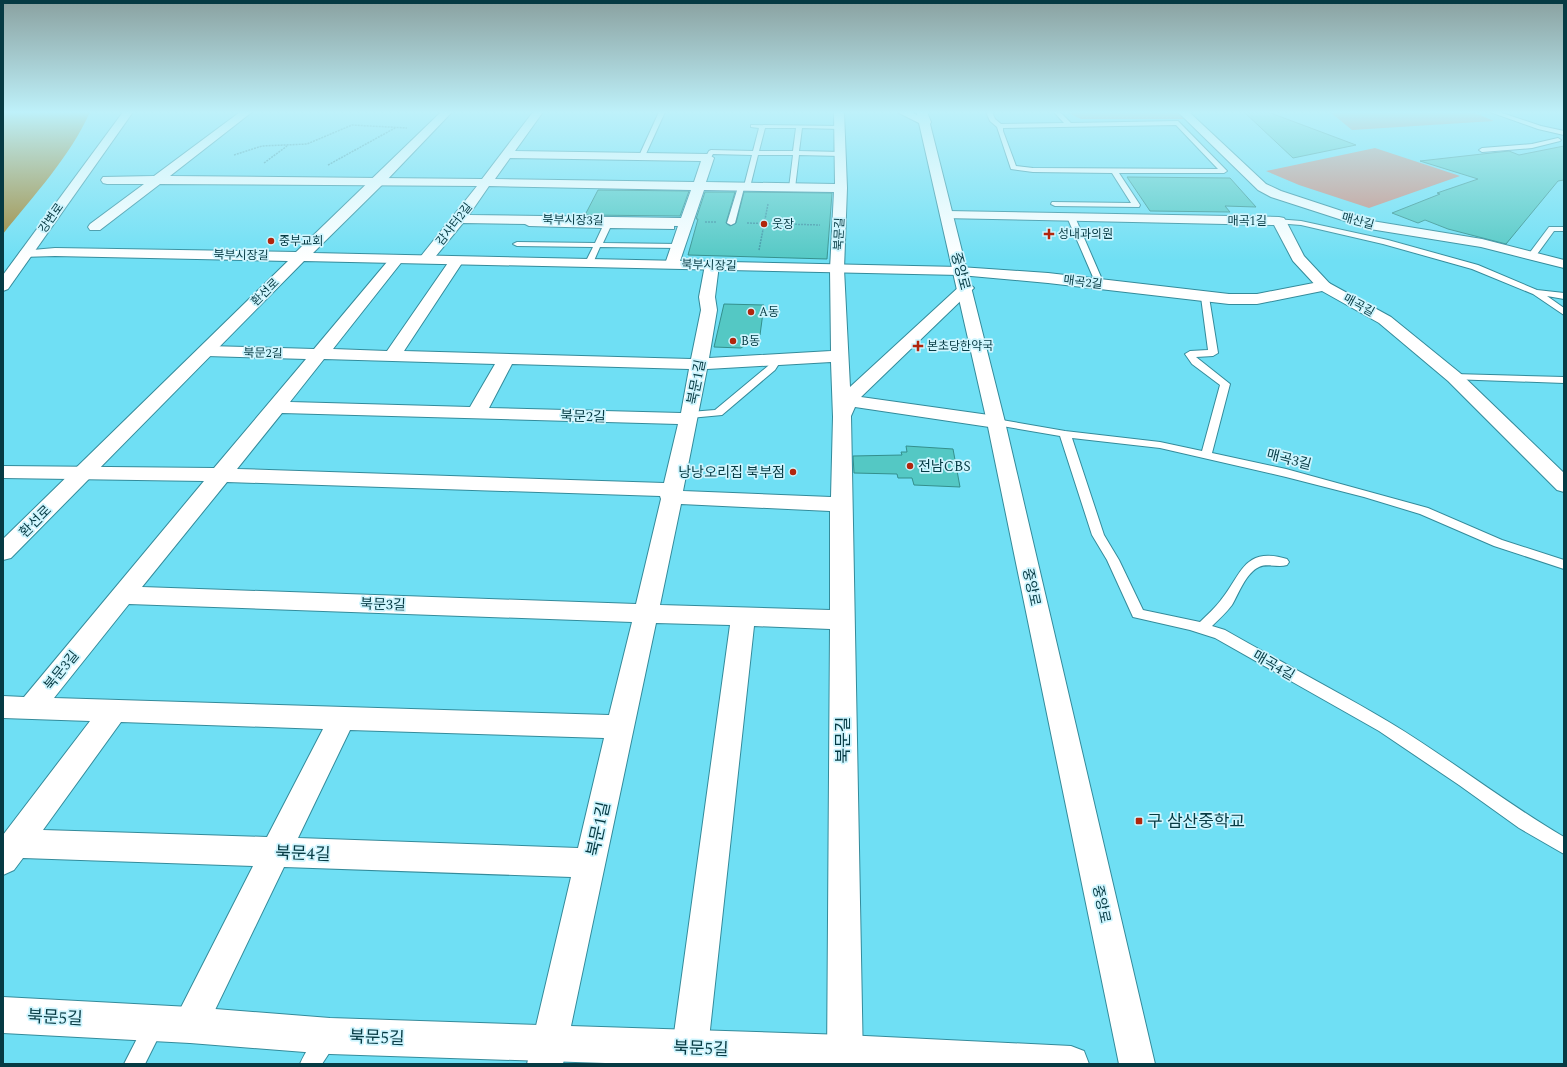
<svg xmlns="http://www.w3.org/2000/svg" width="1567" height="1067" viewBox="0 0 1567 1067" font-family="Spectral,'Noto Sans KR',serif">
<rect width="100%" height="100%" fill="#6fdff4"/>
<path fill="#ca8b7e" d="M1067,112H1178L1186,119H1081Z
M1330,112H1473L1494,121L1352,130Z
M1375,148L1460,176L1369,208L1299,185L1266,171Z"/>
<path fill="#9e8533" d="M3,112H90C70,157 33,196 3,234Z"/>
<path fill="#54c8c4" stroke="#348f8c" d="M1244,112H1268L1356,145L1293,158Z
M1564,146V180L1558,181L1506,244L1448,229L1425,220L1418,223L1392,213L1440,194L1437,193L1478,179L1420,161L1509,151L1519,155Z
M1127,177L1230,178L1256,207L1225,206L1230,212L1150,211Z
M598,190L689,191L680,216L585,215Z
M705,192H735L726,223L730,226L736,223L744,192L832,193L827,259L688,255L698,219H696Z
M724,304L764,305L760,335L741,348L714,347Z
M906,446L953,449L960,487L914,485L912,478H898L897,474L854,473L853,456L902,455L901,452H907Z"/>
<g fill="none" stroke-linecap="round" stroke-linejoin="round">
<g stroke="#348b9b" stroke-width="2">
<path id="service" d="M659,112H665L645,156L640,157L639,156Z
M986,112H992L995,119L1001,124L1064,123L1054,112H1060L1071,123L1178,121L1227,171L1224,173H1119L1140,205L1139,207L1055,206L1051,204L1052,202L1131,203L1112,173L1033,172L1011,169L997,127L990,121ZM1176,125L1218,169L1033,168L1016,166L1003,131V128Z
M1490,112H1499L1541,126L1564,131V135L1538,129Z
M751,125L842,126L843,127L840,129L802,128L799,151L841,152L844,154L841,156L799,155L795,188L792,190L789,188L793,155H758L750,187L747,189L744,188L735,223L731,225L727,223L738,187L741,185L744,186L752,155L713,154L710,159L705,158L709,151L711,150L753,151L759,128L751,127ZM765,128H796L793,151H759Z
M1558,138L1561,140L1560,141L1532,148L1482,152L1479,150L1482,148L1532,144Z
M1068,215L1075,217L1104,284L1103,286H1097L1096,284L1067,217Z
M1276,219L1301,221L1388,240L1478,265L1537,290L1564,293V299L1547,296L1564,308V315L1533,294L1472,269L1383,244L1301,225L1276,223Z
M526,222L671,225H674V229L610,228L603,243L678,244L682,246L678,248L600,247L593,263L589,265L585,263L593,247L517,246L513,244L517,242L595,243L602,228L529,226L525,224Z
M1549,227H1564V231H1554L1535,257H1529L1528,255Z
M1205,294L1209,297L1218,353L1213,356L1196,357L1230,384L1212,453L1286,469L1428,508L1502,540L1564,560V569L1494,546L1420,514L1364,497L1286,477L1160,448L1072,438L1104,535L1119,560L1143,610L1200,622C1207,615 1215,608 1221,600C1242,574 1244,546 1287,559L1289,562L1287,565C1278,568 1268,563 1259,567C1246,573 1239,593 1232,605C1226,613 1219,619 1212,626L1225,630C1279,661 1335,690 1389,722C1449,758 1504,802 1564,837V854L1519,828L1459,785L1379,731L1215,638L1190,630L1133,617L1107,560L1092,535L1060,436L996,425L991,422L996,419L1065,431L1160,442L1202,451L1220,385L1192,364L1185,354L1190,351L1208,350L1201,297Z
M777,356L782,359L775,370L722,415L690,418L685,415L690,412L715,410L768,366L774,357Z
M1454,374L1564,377V383L1451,379L1449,377L1451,375Z
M154,1016L161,1019L164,1026L145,1064H124L147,1019Z
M327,1031L334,1034L337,1041L322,1064H300C305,1052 315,1036 327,1031Z"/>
</g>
<g stroke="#348b9b" stroke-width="2">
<path id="minor" d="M240,112H252L170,176L482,179L533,112H543L515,151L708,154L714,158L706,182L835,184L834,112H844L847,188L844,269L850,387L961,285H971L974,288L861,397L996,416L1003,418L1005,422L1003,426L996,428L855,407L851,416L863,1064H827L830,629L754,626L708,1048L703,1061C693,1065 687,1065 677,1061L672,1048L730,625L656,623L563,1064H527L571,877L284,867L202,1037L190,1043L178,1037L172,1025L253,866L23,858L14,870L3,875V835L90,721L3,718V696L24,697L204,481L3,478V466L214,468L306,359L207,356L201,355L198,351L201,347L207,346L314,349L392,256H402L404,259L333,349L387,351L452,257H462L464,260L404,351L691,359L701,310L699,297L705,265L707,262H717L719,265L715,297L717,310L709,358L831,351L830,269L834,192L704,190L679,264L677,267H667L665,264L678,226L463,223L431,262H421L419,259L421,256L477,186L160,184L100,230H90L88,227L90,224L144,184H107L103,183L101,180L103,177L154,176ZM510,158L701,161L694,182L495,179ZM489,186L691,190L681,218L469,215ZM324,359L495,364L470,407L290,402ZM831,362L833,417L831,497L683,491L707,369ZM512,364L689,369L681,413L489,408ZM282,413L678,424L664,483L237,469ZM227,482L660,496L661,499L636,604L142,587ZM681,504L830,511V610L660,605ZM129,604L632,622L609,715L54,698ZM121,722L323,729L267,837L43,830ZM350,730L604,738L578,848L298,838Z
M1178,112H1189L1266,184L1281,191L1372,221L1482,239L1564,260V268L1481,247L1370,229L1271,197L1258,190Z
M947,211L1279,217L1284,218L1286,221L1304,256L1332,286L1329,289H1319L1293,261L1274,225L942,218L940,215L942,212Z"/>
</g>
<g stroke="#348b9b" stroke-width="2">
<path id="tertiary" d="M441,112H452L383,184L313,253L960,267L1048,273L1229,294H1257L1324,281L1329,283L1391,317L1460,373L1564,473V492L1557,490L1448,381L1379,323L1322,291L1257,304H1229L1048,283L960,275L304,261L11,558L3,560V539L288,261L55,256L21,257L19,254L21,251L55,248L296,252Z
M3,997L190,1007L330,1018L845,1035L1071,1046L1084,1051L1089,1064H635L330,1054L190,1043L3,1033Z"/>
</g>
<g stroke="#348b9b" stroke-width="2">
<path id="secondary" d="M123,112H133L8,289L3,291V275Z"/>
</g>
<g stroke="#348b9b" stroke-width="2">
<path id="primary" d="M897,112H911L917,115V112H927L931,122L930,124L1005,422L1155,1064H1119L987,422L919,123Z"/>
</g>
<path stroke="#4096a5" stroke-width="1.5" stroke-dasharray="2 1" stroke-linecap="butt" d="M234,155L262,146L307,144L352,125L407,128
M264,163L287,146
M328,165L395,128
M705,222H716
M747,223L820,225
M759,250L768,204"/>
<use href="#service" fill="#fff" fill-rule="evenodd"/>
<use href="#minor" fill="#fff" fill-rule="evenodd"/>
<use href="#tertiary" fill="#fff" fill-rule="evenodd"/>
<use href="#secondary" fill="#fff" fill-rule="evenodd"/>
<use href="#primary" fill="#fff" fill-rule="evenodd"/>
</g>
<linearGradient id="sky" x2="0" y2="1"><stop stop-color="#8aa1a0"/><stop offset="0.43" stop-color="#bef1fa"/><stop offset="1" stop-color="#bef1fa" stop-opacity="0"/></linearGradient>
<rect width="1567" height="261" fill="url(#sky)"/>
<g fill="#b2260d" stroke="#cef5fe" stroke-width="1.5">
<circle cx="764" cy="224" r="4"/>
<path d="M1047 228h4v4h4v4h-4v4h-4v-4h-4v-4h4z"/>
<circle cx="271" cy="241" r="4"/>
<circle cx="751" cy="312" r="4"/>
<circle cx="733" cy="341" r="4"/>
<path d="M916 340h4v4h4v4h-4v4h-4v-4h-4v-4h4z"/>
<circle cx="910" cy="466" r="4"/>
<circle cx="793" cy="472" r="4"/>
<rect x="1135" y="817" width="8" height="8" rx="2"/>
</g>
<g text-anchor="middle" stroke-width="3.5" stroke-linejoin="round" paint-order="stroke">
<g font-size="12" fill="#063a43" stroke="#cef5fe">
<text transform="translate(51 218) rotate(-55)" y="4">강변로</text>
<text transform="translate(573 220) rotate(1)" y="4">북부시장3길</text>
<text x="1247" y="225">매곡1길</text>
<text transform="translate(1358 221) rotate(15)" y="4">매산길</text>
<text transform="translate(454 224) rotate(-52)" y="4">감사터2길</text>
<text transform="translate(839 234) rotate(-87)" y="4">북문길</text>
<text transform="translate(241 255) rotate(1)" y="4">북부시장길</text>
<text transform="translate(709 265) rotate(2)" y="4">북부시장길</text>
<text transform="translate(1083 282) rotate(7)" y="4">매곡2길</text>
<text transform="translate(265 292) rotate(-45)" y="4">환선로</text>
<text transform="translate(1359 305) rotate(29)" y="4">매곡길</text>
<text transform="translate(263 353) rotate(1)" y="4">북문2길</text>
</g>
<g font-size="12" fill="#063a43" stroke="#cef5fe" text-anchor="start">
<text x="772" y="228">웃장</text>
<text x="1058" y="238">성내과의원</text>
<text x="279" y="245">중부교회</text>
<text x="759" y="316">A동</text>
<text x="741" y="345">B동</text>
<text x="927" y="350">본초당한약국</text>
</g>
<g font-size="14" fill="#063a43" stroke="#cef5fe">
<text transform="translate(961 271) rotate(75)" y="5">중앙로</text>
<text transform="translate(696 382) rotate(-79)" y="5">북문1길</text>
<text transform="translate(583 416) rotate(2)" y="5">북문2길</text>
<text transform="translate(1289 459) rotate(14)" y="5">매곡3길</text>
<text transform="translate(35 521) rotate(-45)" y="5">환선로</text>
<text transform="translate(1032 587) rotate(78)" y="5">중앙로</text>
<text transform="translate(383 604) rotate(2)" y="5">북문3길</text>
<text transform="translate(1274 665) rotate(30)" y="5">매곡4길</text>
<text transform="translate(61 670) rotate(-51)" y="5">북문3길</text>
<text transform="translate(1102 904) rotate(78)" y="5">중앙로</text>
</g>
<g font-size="14" fill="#063a43" stroke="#cef5fe" text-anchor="start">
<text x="918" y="471">전남CBS</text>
<text x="785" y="477" text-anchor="end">낭낭오리집 북부점</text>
</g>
<g font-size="17" fill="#063a43" stroke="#cef5fe">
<text transform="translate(843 740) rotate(-90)" y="6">북문길</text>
<text transform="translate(598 829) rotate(-78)" y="6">북문1길</text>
<text transform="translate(303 853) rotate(2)" y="6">북문4길</text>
<text transform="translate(55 1017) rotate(3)" y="6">북문5길</text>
<text transform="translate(377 1037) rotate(2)" y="6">북문5길</text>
<text transform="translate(701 1048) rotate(2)" y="6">북문5길</text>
</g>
<g font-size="17" fill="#063a43" stroke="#cef5fe" text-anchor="start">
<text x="1147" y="827">구 삼산중학교</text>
</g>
</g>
<rect width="1567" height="1067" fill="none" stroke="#063a43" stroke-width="8"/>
</svg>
